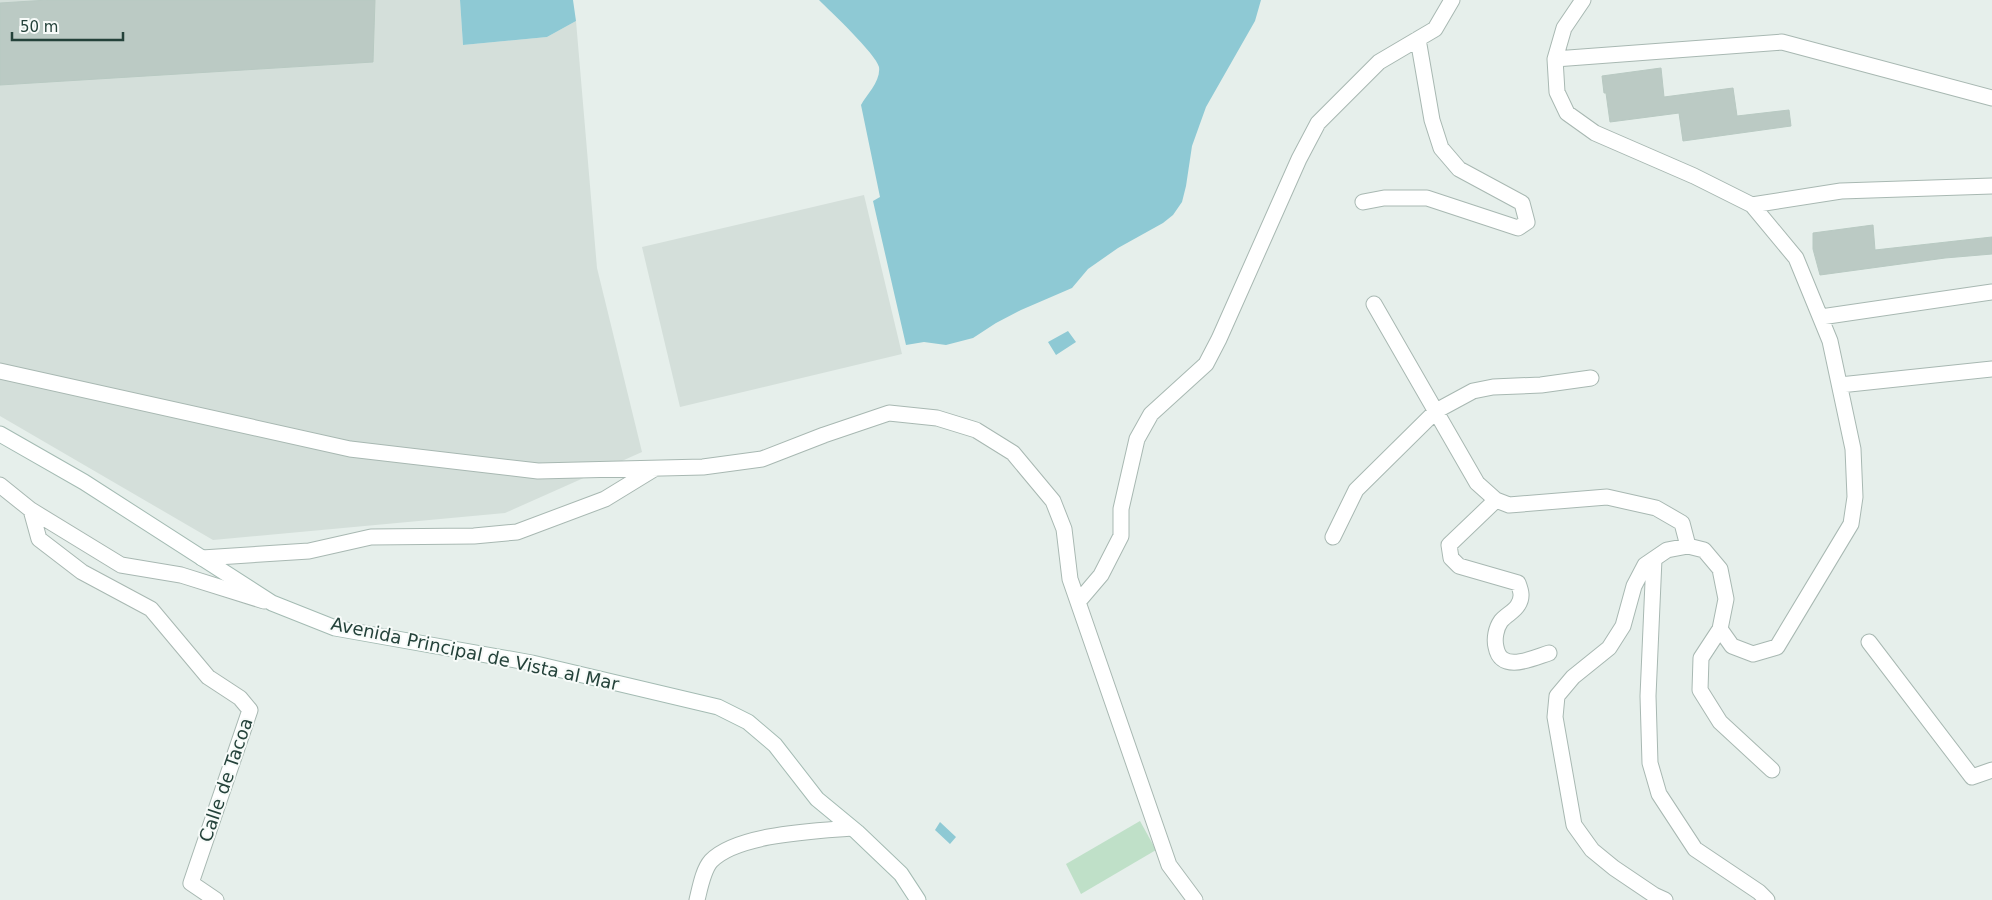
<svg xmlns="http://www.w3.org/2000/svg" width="1992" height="900" viewBox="0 0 1992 900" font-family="'DejaVu Sans',sans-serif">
<rect width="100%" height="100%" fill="#e6efeb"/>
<path fill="#d4dfda" d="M0,0H460L463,45L547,37L576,21L597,268L642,452L505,513L213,540L0,416Z
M864,195L902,354L680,407L642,247Z"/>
<path fill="#bfe0c8" d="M1140,821L1156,850L1081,894L1066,864Z"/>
<path fill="#8ec9d4" d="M460,0H573L576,21L547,37L463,45Z
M819,0H1261L1255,21L1206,107L1192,146L1186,186L1182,202L1173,215L1163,223L1118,248L1088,269L1072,288L1021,310L996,323L973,338L946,345L924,342L906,345L873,201L880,197L861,105C867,94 881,81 879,67C876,54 830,11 819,0Z
M1068,331L1076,342L1056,355L1048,342Z
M940,822L956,837L950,844L935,830Z"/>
<path fill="#bbcac4" stroke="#b8c9c2" d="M48,0H375L373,62L0,85V3Z
M1661,68L1664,97L1733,88L1737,116L1789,110L1791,126L1683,141L1679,113L1610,122L1606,93H1604L1602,76Z
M1873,225L1875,250L1992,237V254L1945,258L1820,275L1813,249V233Z"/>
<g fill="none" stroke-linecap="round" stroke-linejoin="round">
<g stroke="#a8b8b2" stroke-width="17">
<path id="street" d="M1583,0L1564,28L1555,59L1557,92L1567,113L1595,133L1694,176L1752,205L1796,258L1830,341L1853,449L1855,497L1851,524L1777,647L1753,654L1732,646L1720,629
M1555,59L1782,42L1992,98
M1363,202L1384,198H1427L1518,228L1527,222L1522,203L1459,169L1441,148L1432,120L1418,39
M1752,205L1841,191L1992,186
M1374,304L1477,483L1496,500L1509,505L1607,497L1656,508L1682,523L1688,546
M1821,317L1992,292
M0,371L350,449L538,471L703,467L762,459L824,435L889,413L937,418L976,430L1013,453L1053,501L1064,529L1070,579L1169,865L1195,900
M1840,385L1992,369
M0,485L31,510L121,565L181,575L264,601
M1496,500L1449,545L1451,558L1459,566L1518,583C1521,591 1523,597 1518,605C1515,611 1506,615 1501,621C1496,628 1494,639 1496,647C1501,674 1533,658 1549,653
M31,510L39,539L82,572L151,609L208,677L240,698L250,710L191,883L216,900
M1333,537L1356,490L1436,411L1473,391L1493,387L1541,385L1591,378
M202,558L309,551L371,537L474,536L517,532L605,499L654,469
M1654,559L1648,696L1650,763L1659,794L1695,849L1759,892L1767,900
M1078,602L1101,575L1121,536V509L1137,439L1151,414L1206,364L1219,339L1299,159L1318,123L1379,62L1435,29L1452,0
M1869,642L1972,777L1992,770
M697,900C700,888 703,870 711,861C737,834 815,831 851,828
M1665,900L1654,895L1614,868L1592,850L1574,825L1555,717L1557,696L1573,677L1609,648L1623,626L1634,586L1645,565L1667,550L1688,546L1704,550L1720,569L1726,599L1720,629L1701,658L1700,690L1720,722L1772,770"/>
</g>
<g stroke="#a4bbb3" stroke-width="17">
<path id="secondary" d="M0,434L84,482L272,603L335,628L532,663L718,707L748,722L775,745L817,799L857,832L901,874L918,900"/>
</g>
<use href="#street" stroke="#fff" stroke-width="15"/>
<use href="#secondary" stroke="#fff" stroke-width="15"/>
</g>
<g text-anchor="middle" stroke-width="4" stroke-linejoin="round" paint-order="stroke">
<g font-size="18" fill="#24423a" stroke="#f7fbf9">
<text transform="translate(475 654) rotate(12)" y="6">Avenida Principal de Vista al Mar</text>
<text transform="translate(226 780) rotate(-71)" y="6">Calle de Tacoa</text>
</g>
</g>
<path d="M12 32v8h111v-8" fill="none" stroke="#24423a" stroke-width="2.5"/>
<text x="20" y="32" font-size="15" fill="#24423a" stroke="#f7fbf9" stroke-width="4" paint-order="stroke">50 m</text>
</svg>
